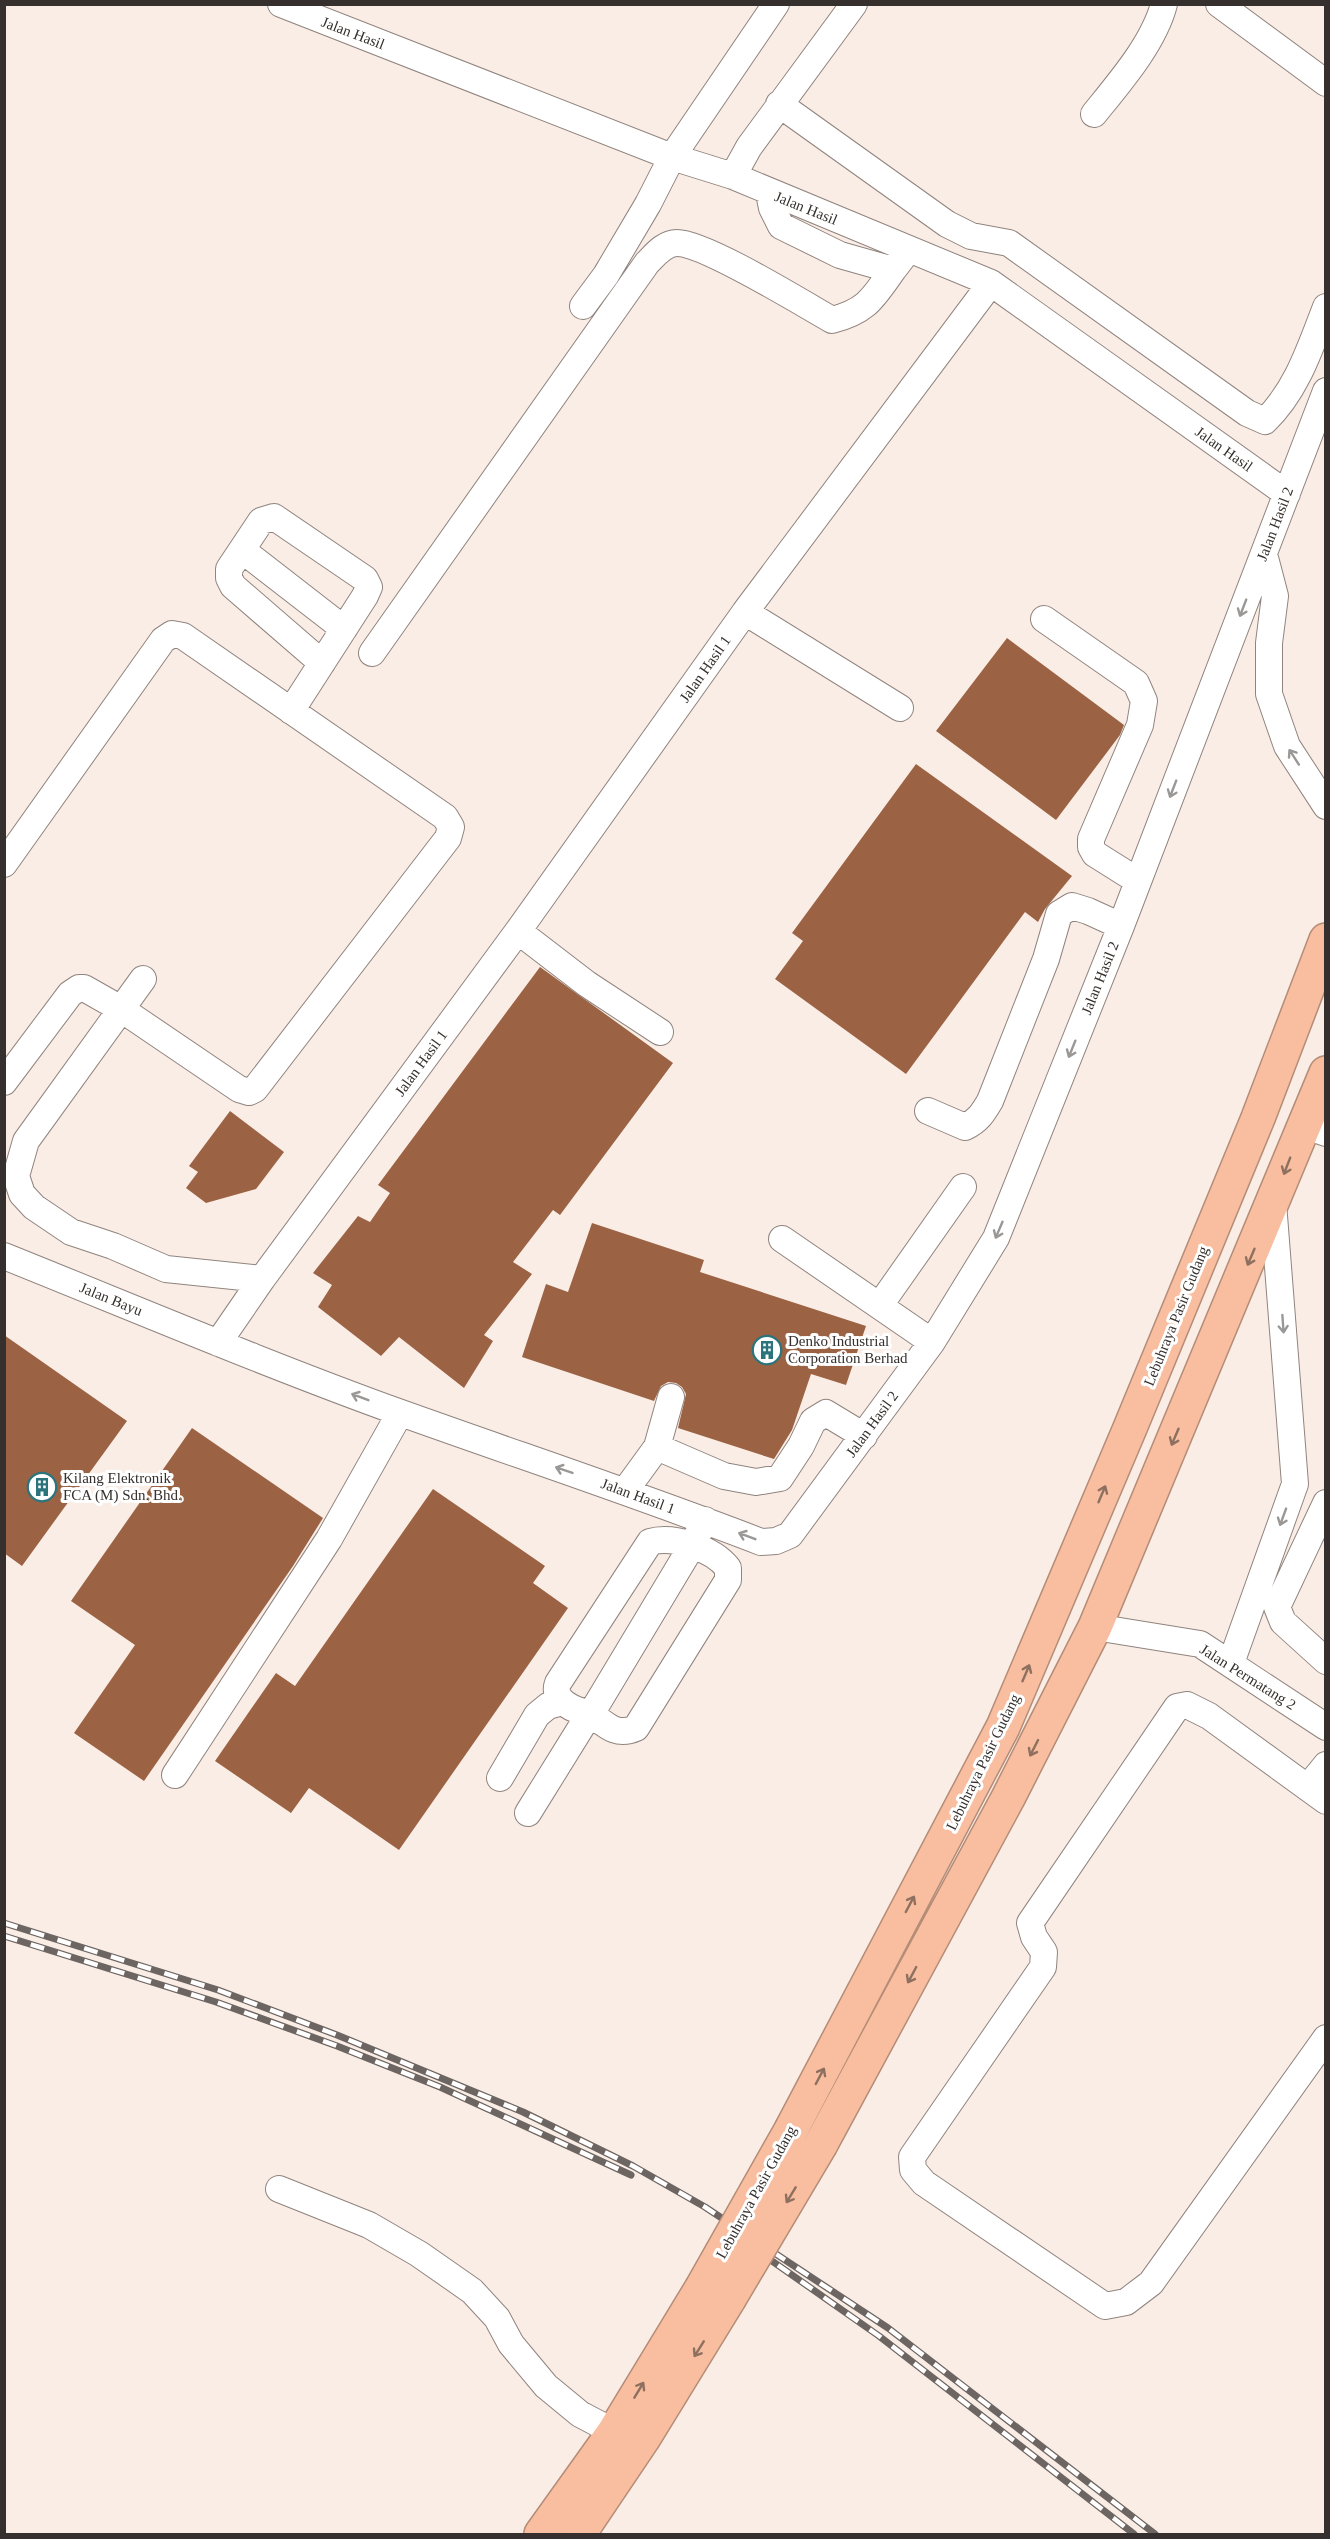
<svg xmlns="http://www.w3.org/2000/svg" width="1330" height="2539" viewBox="0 0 1330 2539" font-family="'Times New Roman',serif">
<rect width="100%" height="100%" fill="#faede6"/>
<path fill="#9b6344" d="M1007,638L1124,725L1120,735L1056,820L936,731Z
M916,764L1072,876L1045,909L1038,922L1025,912L906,1074L775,979L803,941L792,933Z
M540,967L673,1063L560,1215L553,1210L513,1262L532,1274L484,1335L493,1341L464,1388L399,1337L381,1356L318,1307L332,1285L313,1273L358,1216L370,1222L390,1193L378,1185Z
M230,1111L284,1152L256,1189L206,1203L186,1188L198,1172L189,1166Z
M592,1223L704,1260L700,1272L866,1326L846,1385L811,1374L792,1430L774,1459L678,1428L686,1394L682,1387L676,1383L668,1382L661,1386L654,1401L522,1357L546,1284L568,1292Z
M4,1335L127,1421L22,1566L4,1553Z
M192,1428L323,1518L293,1566L144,1781L74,1733L135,1645L71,1601Z
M433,1489L545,1566L533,1583L568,1608L399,1850L309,1788L291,1813L215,1761L276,1673L295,1686Z"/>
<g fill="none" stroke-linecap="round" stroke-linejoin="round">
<g stroke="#90847e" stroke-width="28">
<path id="minor" d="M281,4L672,157L733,176L991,283L1287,494
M1219,4L1326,83
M779,104L947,224L971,236L1009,243L1247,413L1265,421C1297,390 1310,348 1326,307
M1094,114C1119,83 1154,43 1164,4
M733,176L749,147L854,4
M769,193L772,208L781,226L840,255L893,270L903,257
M583,306L606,275L648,204L672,157L776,4
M242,550L344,629
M1264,554L1275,596L1269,643V694L1287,746L1326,806
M745,612L900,708
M1044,619L1136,683L1144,701L1140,725L1091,839V847L1095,854L1138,881
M372,653L647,263C655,255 664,243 677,243C705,243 802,303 832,320C867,311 873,298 893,270
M291,711L365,596L369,587L365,579L274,517L261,521L229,569V578L233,586L322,663
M4,864L163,640L172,634L183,636L445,817L451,827L448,838L255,1089L249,1092L239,1089L121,1009L84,988H79L70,994L4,1082
M518,931L587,984L660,1032
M143,979L26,1141L16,1176L22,1194L34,1207L71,1232L113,1246L166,1269L262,1279
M928,1111L965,1127C978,1121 983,1113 990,1101L1046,959L1059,914L1072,906L1088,911L1121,926
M1303,1125L1326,1133
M782,1239L932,1342
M4,1256C136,1309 268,1365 401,1413C521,1456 642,1496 761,1542L776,1541L790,1535L932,1342L996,1238L1121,926L1326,391
M880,1305L963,1187
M218,1343L262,1279L518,931L745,612L991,283
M671,1397L657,1447L724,1476L756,1482L780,1478L801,1446L813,1421L826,1413L864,1436
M625,1491L657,1447
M1326,1503L1277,1607L1283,1622L1326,1661
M1095,1627L1200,1644L1326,1727
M1231,1663L1295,1484L1273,1203
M175,1775L329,1539L400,1413
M500,1778L537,1715L548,1706L562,1702
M1308,1787L1326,1765
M1326,1801L1209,1716L1187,1705L1177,1707L1030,1923L1034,1937L1044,1952L1043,1967L912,2157L913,2170L924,2183L1105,2306L1126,2302L1151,2283L1326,2038
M528,1813L590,1713C606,1725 616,1737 636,1728L728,1580V1568C713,1549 674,1535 650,1542L558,1683C551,1701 575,1711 590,1713L594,1709L693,1544L705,1520
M279,2189L369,2225L419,2254L472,2291L497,2318L511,2344L546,2386L580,2414L614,2432"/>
</g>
<g stroke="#b48c77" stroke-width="36">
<path id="highway" d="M792,2128L1003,1727L1130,1428L1258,1118L1326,940
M821,2144L1008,1798L1095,1627L1326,1073
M541,2534L614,2432L701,2289
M579,2534L643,2439L729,2299"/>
</g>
<use href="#minor" stroke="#fff" stroke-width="26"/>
<use href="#highway" stroke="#f8be9f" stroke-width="33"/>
<g stroke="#6d6561" stroke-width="7">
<path id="rail" d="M4,1923L218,1990L337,2035L523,2112L633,2166L705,2207L888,2328L1155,2534
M4,1936L216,2002L337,2046L440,2087L631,2175
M755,2249L879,2336L1134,2534"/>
</g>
<use href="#rail" stroke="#fff" stroke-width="4.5" stroke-dasharray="14" stroke-linecap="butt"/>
<g stroke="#b48c77" stroke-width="36" stroke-linecap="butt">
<path id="highway-bridge" d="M701,2289L792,2128
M729,2299L821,2144"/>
</g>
<use href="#highway-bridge" stroke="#f8be9f" stroke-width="33"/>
</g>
<defs><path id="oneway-shaft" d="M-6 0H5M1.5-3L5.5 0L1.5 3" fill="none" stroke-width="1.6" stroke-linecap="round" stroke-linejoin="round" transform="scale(1.5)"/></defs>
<g stroke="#9a9896">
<use href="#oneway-shaft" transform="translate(1243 608) rotate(111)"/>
<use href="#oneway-shaft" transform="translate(1294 757) rotate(-123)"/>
<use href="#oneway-shaft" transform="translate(1173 789) rotate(111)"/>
<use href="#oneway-shaft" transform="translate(1072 1049) rotate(112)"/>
<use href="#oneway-shaft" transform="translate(999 1230) rotate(113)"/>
<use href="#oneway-shaft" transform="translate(1283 1324) rotate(86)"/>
<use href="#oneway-shaft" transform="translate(360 1397) rotate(-159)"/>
<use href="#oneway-shaft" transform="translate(564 1470) rotate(-161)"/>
<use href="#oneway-shaft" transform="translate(1283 1517) rotate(110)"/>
<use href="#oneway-shaft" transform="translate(747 1536) rotate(-159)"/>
</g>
<g stroke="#8d7060">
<use href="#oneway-shaft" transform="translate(1287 1166) rotate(111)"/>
<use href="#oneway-shaft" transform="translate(1251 1257) rotate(113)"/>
<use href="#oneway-shaft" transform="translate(1175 1437) rotate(113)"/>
<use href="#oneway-shaft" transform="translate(1102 1494) rotate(-67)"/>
<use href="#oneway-shaft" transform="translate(1026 1673) rotate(-67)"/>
<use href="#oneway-shaft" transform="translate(1034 1748) rotate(117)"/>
<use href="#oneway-shaft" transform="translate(910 1904) rotate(-62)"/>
<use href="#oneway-shaft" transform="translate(912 1975) rotate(118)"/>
<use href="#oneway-shaft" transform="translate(820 2076) rotate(-62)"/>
<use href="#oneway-shaft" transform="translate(791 2195) rotate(121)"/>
<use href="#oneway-shaft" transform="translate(699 2349) rotate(122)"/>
<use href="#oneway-shaft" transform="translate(639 2390) rotate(-59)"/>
</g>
<defs>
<g id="building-ring" transform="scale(1.5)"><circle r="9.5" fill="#fff" stroke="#2b747c" stroke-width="1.5"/><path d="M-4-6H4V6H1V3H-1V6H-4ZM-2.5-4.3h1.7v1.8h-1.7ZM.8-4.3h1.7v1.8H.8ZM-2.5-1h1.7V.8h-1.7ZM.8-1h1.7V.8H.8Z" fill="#2b747c"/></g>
</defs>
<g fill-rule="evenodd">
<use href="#building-ring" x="767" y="1350"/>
<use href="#building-ring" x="42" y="1487"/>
</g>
<g text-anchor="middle" stroke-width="6" stroke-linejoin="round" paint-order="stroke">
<g font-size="15" fill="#35302d" stroke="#fff">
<text transform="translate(353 33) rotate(21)" y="5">Jalan Hasil</text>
<text transform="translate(806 208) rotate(22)" y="5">Jalan Hasil</text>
<text transform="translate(1224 449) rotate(35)" y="5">Jalan Hasil</text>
<text transform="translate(1275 524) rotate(-69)" y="5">Jalan Hasil 2</text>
<text transform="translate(705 669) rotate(-55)" y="5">Jalan Hasil 1</text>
<text transform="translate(1100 978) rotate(-68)" y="5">Jalan Hasil 2</text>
<text transform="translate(421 1063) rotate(-54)" y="5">Jalan Hasil 1</text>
<text transform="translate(111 1299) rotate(22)" y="5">Jalan Bayu</text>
<text transform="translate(1176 1316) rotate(-68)" y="5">Lebuhraya Pasir Gudang</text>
<text transform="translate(872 1424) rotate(-54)" y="5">Jalan Hasil 2</text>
<text transform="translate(638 1496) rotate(20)" y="5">Jalan Hasil 1</text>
<text transform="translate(1248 1677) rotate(32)" y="5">Jalan Permatang 2</text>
<text transform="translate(983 1762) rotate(-64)" y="5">Lebuhraya Pasir Gudang</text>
<text transform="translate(756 2192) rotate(-61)" y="5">Lebuhraya Pasir Gudang</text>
</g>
<g font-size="15" fill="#35302d" stroke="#fff" text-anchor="start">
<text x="788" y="1346">Denko Industrial<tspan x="788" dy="17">Corporation Berhad</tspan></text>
<text x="63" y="1483">Kilang Elektronik<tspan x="63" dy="17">FCA (M) Sdn. Bhd.</tspan></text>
</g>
</g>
<rect width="1330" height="2539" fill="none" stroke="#35302d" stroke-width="12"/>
</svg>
